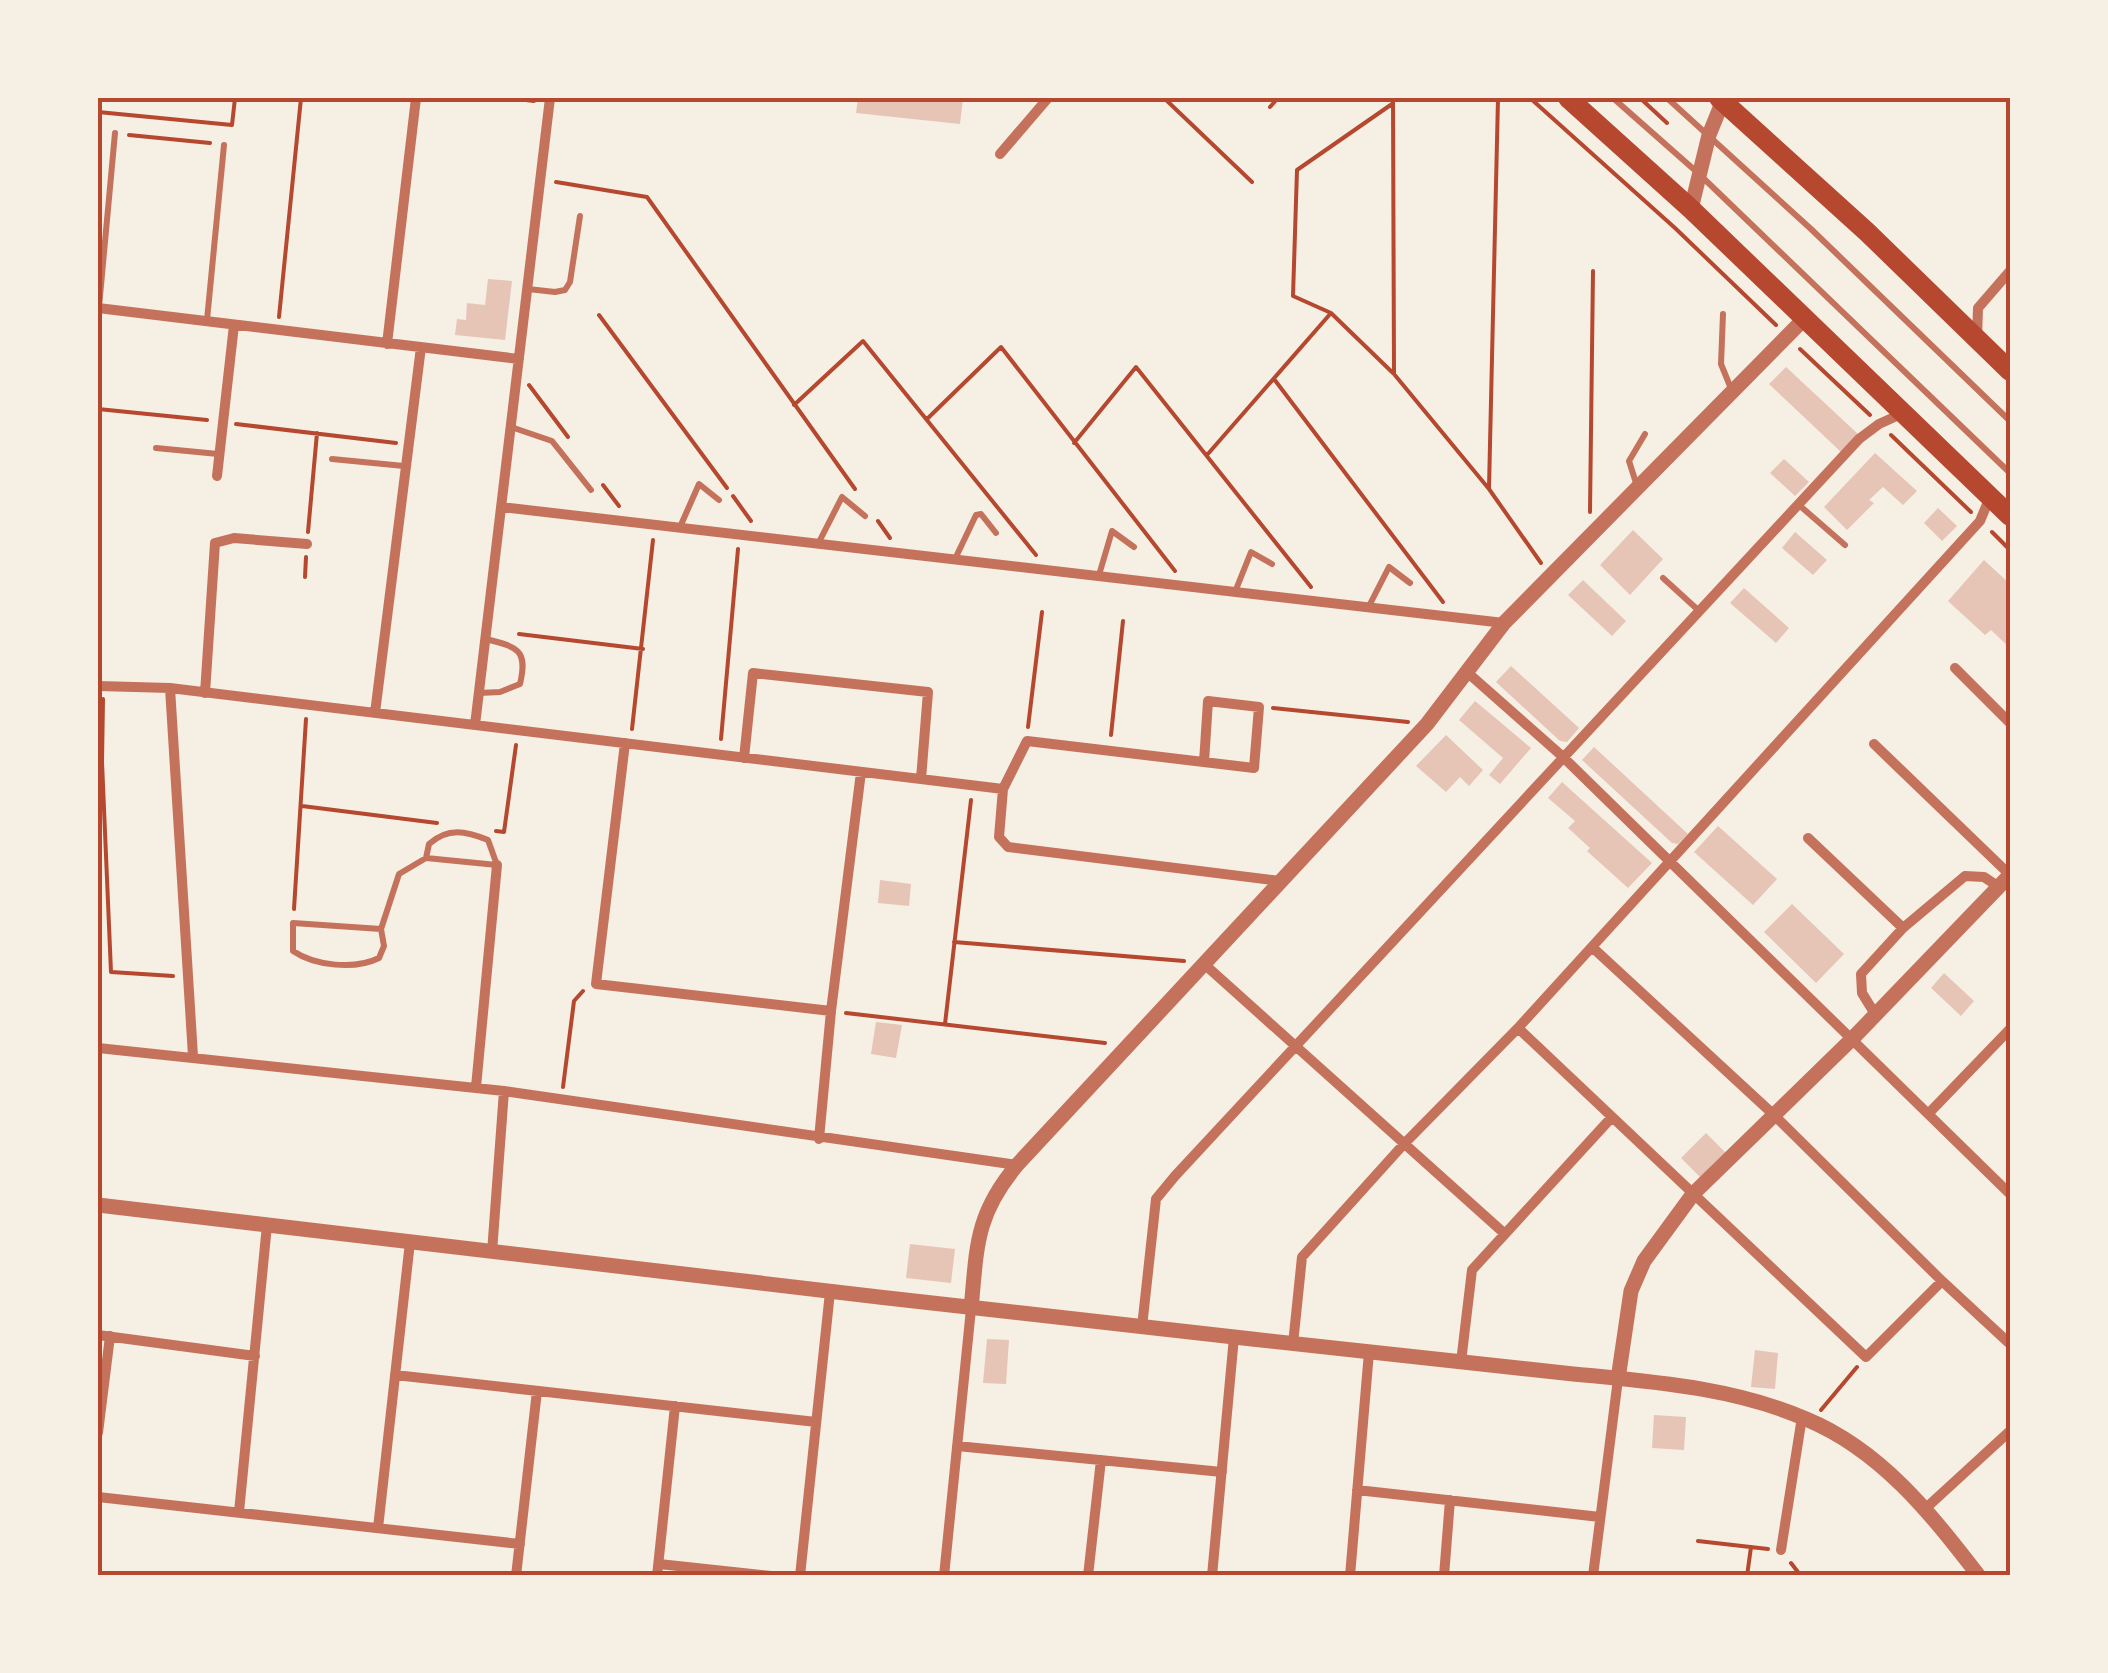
<svg xmlns="http://www.w3.org/2000/svg" width="2108" height="1673" viewBox="0 0 2108 1673" font-family="'Sofia Sans Condensed',sans-serif">
<rect width="100%" height="100%" fill="#f6efe4"/>
<path fill="#e6c5b7" d="M858,98H963L960,124L856,113Z
M488,279L512,281L505,340L455,335L457,319L466,320L467,303L485,305Z
M1786,367L1858,434L1841,452L1769,384Z
M1875,453L1917,491L1903,505L1883,487L1869,500L1874,503L1847,530L1824,507Z
M1784,459L1809,482L1795,496L1770,473Z
M1938,508L1957,526L1942,541L1924,523Z
M1633,530L1663,559L1630,595L1600,565Z
M1795,532L1827,560L1813,575L1782,548Z
M1984,560L2010,584V648L1991,630L1985,635L1948,601Z
M1583,580L1626,621L1612,636L1568,595Z
M1744,588L1789,628L1776,643L1730,603Z
M1511,666L1579,728L1567,742L1560,741L1496,682Z
M1475,701L1531,748L1500,784L1489,775L1503,758L1459,720Z
M1446,735L1483,770L1469,786L1460,777L1446,792L1416,766Z
M1594,747L1688,834L1678,844L1672,843L1582,760Z
M1562,782L1652,863L1628,888L1587,851L1590,848L1568,828L1575,821L1548,798Z
M1718,826L1777,879L1753,905L1694,852Z
M880,880L911,884L909,906L878,903Z
M1792,904L1844,954L1816,983L1764,932Z
M1944,973L1974,1001L1961,1016L1931,988Z
M876,1022L902,1025L896,1058L871,1054Z
M1706,1133L1728,1155L1703,1180L1681,1158Z
M910,1244L955,1249L951,1283L906,1278Z
M987,1339L1009,1340L1006,1384L983,1383Z
M1755,1350L1778,1353L1775,1389L1751,1387Z
M1654,1415L1686,1417L1684,1450L1652,1448Z"/>
<g fill="none" stroke-linecap="round" stroke-linejoin="round">
<path stroke="#b5482f" stroke-width="4" d="M509,98L534,101
M1164,98L1252,182
M1393,98L1394,374
M1530,98L1675,228L1776,325
M1640,98L1667,123
M1392,104L1297,170L1293,296L1331,313L1394,374L1489,489L1541,563
M1270,107L1278,98
M98,112L232,125L235,98
M129,135L210,143
M556,182L647,197L855,489
M599,315L727,488
M279,317L301,98
M1800,349L1870,415
M1274,379L1443,602
M529,385L568,437
M794,405L863,341L1036,555
M98,409L207,420
M927,419L1001,347L1175,571
M236,424L396,443
M1891,435L1971,512
M1074,443L1136,367L1311,587
M1207,455L1331,313
M603,485L619,506
M1489,488L1498,98
M733,496L751,521
M1590,512L1593,271
M878,521L890,538
M308,532L317,433
M1992,532L2010,550
M305,577L306,557
M519,634L643,649
M103,699L102,762L111,972L173,976
M1273,708L1408,722
M1028,727L1042,612
M632,729L653,540
M1111,735L1123,621
M721,739L738,549
M302,806L437,823
M496,831L504,832L516,745
M294,909L306,719
M954,942L1184,961
M846,1013L1105,1043
M945,1024L971,800
M563,1087L574,1001L583,991
M1821,1410L1857,1367
M1698,1541L1768,1549
M1791,1563L1801,1576
M1747,1576L1751,1547"/>
<path stroke="#c5725c" stroke-width="6" d="M1613,98L1698,173L2010,473
M1667,98L1811,229L2010,421
M528,289L555,292L565,290L570,282L580,216
M99,307L115,133
M1723,314L1721,364L1732,391
M207,320L224,145
M511,427L552,441L591,490
M156,448L218,454
M332,459L404,466
M1637,486L1629,461L1645,434
M1799,505L1845,545
M680,527L699,484L719,500
M818,544L842,497L865,516
M955,559L976,515L981,514L996,533
M1099,575L1112,531L1134,547
M1663,578L1697,609
M1235,592L1251,552L1272,564
M1368,608L1389,567L1410,583
M479,693L500,692L520,684C528,650 518,647 486,639
M381,929L384,946L379,958C355,970 315,966 293,951V923L381,929L399,874L426,858L497,865L488,840C466,831 448,827 429,844L426,858"/>
<path stroke="#c5725c" stroke-width="10" d="M1000,154L1048,98
M98,308L519,359
M1977,338L1978,308L2010,271
M387,344L416,98
M217,476L234,325
M501,507L1504,623
M1955,668L2010,723
M1468,673L1562,756L2010,1194
M98,686L170,688L1003,789
M170,688L193,1056
M205,693L215,543L234,538L307,544
M375,713L421,347
M475,725L550,98
M625,743L596,984L831,1011
M1874,744L2010,875
M744,758L753,673L928,692L921,779
M1204,762L1208,701L1259,707L1254,768L1027,741L1003,789L999,837L1008,847L1280,881
M1808,838L1903,928
M1592,947L1774,1115L1942,1281L2010,1344
M1203,963L1505,1234
M1875,1014L1862,993L1861,974L1903,928L1965,876L1984,877L1999,887
M1518,1028L1866,1357L1942,1281
M98,1048L504,1091L1017,1165
M476,1087L497,865
M1930,1112L2010,1029
M819,1139L831,1011L861,772
M492,1252L504,1091
M1142,1327L1156,1199L1175,1176L1859,439L1879,424L1901,414
M98,1335L255,1356
M1293,1344L1302,1257L1403,1145L1518,1028L1980,521L1990,497
M1461,1362L1472,1270L1612,1117
M395,1375L816,1422
M98,1433L110,1336
M957,1446L1222,1472
M1357,1490L1600,1517
M98,1497L520,1544
M1926,1508L2010,1431
M239,1512L267,1225
M378,1528L410,1242
M1781,1550L1802,1417
M659,1564L771,1576
M516,1576L537,1391
M657,1576L675,1406
M800,1576L830,1292
M944,1576L971,1309
M1088,1576L1101,1460
M1212,1576L1234,1337
M1350,1576L1369,1352
M1444,1576L1450,1500
M1593,1576L1618,1379"/>
<path stroke="#c5725c" stroke-width="15" d="M1691,209L1709,135L1724,98
M98,1205C482,1250 867,1297 1252,1339C1353,1350 1454,1361 1555,1372C1639,1381 1728,1385 1806,1419C1881,1450 1931,1514 1979,1576
M971,1309C977,1247 975,1215 1017,1165L1427,724L1504,623L1804,319
M1618,1379L1631,1291L1644,1261L1693,1194L1854,1037L2010,875"/>
<path stroke="#b5482f" stroke-width="20" d="M1568,98L1691,209L2010,516
M1719,98L1867,232L2010,371"/>
</g>
<rect width="2108" height="1673" fill="none" stroke="#f6efe4" stroke-width="200"/>
<rect x="100" y="100" width="1908" height="1473" fill="none" stroke="#b5482f" stroke-width="4"/>
</svg>
